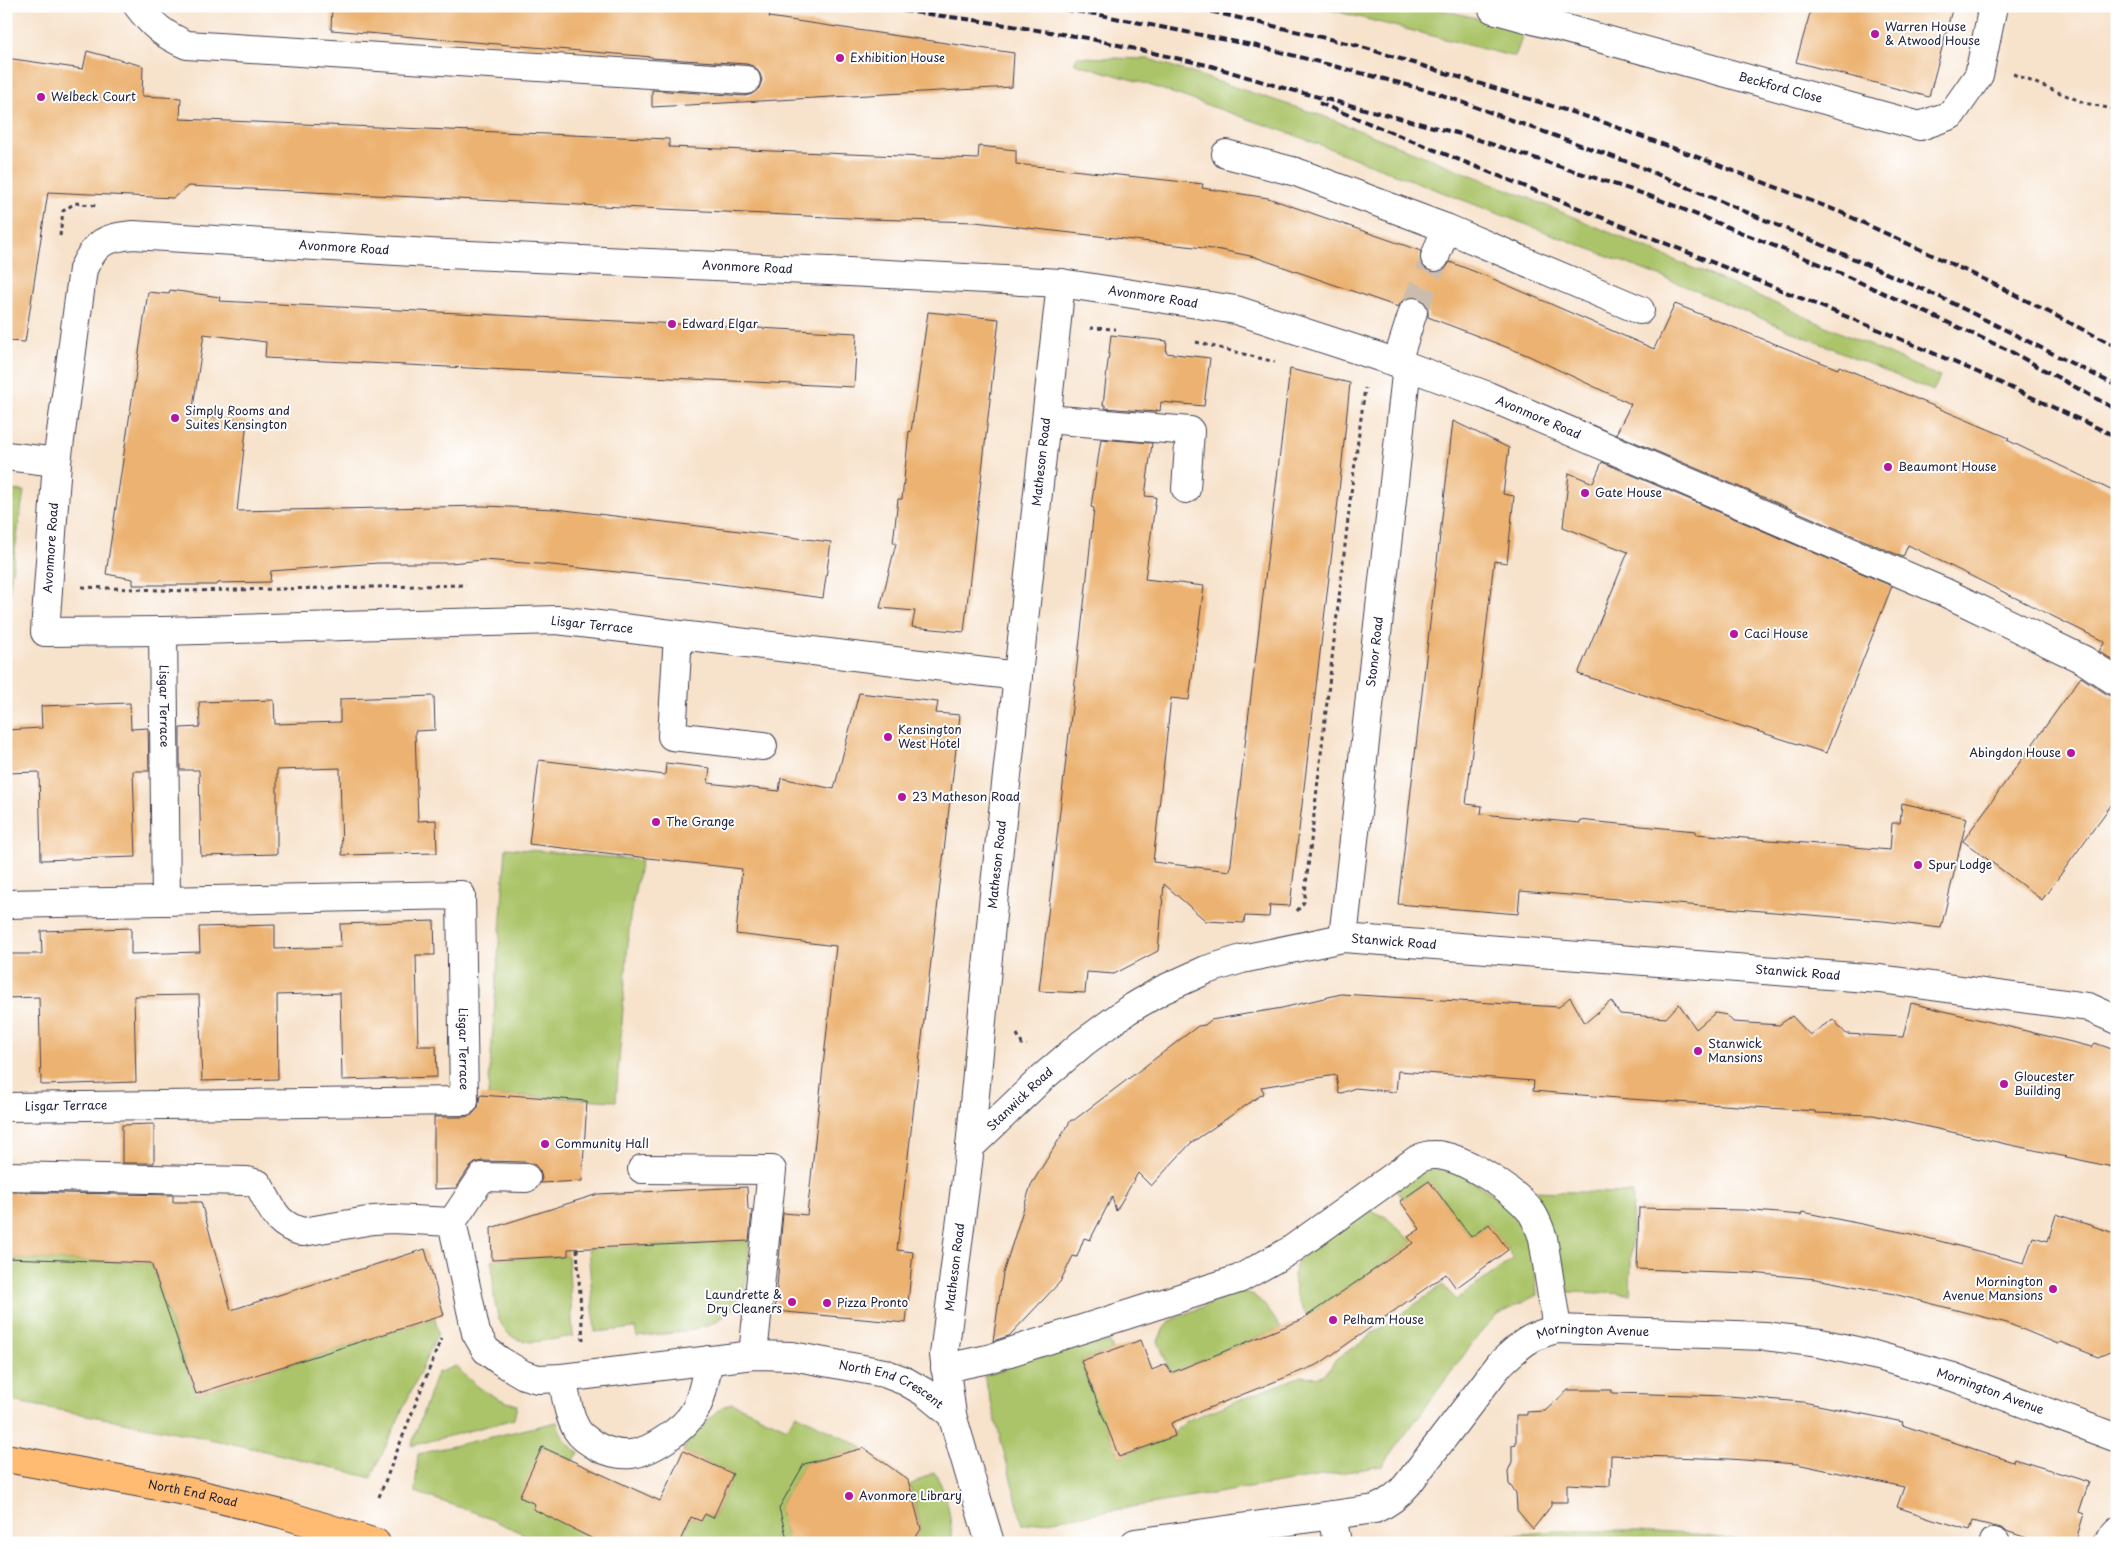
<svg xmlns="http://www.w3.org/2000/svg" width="2123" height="1549" viewBox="0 0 2123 1549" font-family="'Playpen Sans',sans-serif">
<rect width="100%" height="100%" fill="#fff"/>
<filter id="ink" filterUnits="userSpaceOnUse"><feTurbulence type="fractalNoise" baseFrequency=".02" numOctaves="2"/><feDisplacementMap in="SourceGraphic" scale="10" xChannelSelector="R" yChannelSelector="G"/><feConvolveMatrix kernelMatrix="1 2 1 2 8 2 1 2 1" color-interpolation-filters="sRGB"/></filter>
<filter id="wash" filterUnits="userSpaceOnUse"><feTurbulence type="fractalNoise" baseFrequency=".0096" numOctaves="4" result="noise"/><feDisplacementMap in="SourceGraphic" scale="20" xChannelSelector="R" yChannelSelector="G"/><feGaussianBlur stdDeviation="1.12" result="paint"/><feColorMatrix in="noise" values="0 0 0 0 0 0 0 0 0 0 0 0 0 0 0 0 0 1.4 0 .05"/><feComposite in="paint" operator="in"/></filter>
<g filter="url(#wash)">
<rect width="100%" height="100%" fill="#f7e2cb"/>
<path fill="#abc469" stroke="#667352" d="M1315,6H1424L1525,29L1515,57Z
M1077,57L1149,59L1323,116L1524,196L1761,297L1940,377L1933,391L1675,282L1292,134L1143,83L1074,63Z
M6,490L24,491L6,610Z
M506,848L641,860L630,917L616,1101L509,1095V1097L488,1096Z
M1428,1166L1460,1174L1504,1201L1523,1223L1534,1255L1537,1295L1496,1316L1483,1329L1382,1466L1023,1525L984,1376L1004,1370L1010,1363L1109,1341L1113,1350L1081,1361L1093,1393L1117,1383L1107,1428L1119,1457L1175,1436L1174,1432L1188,1420L1301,1376C1321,1377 1324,1379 1335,1360L1443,1285L1456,1300L1514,1258L1489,1224L1471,1237L1429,1181L1403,1199L1395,1189Z
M1525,1191L1633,1193L1630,1294L1569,1292L1567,1284L1559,1276Z
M1371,1211L1386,1217L1413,1243L1307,1316C1296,1299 1288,1277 1299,1259L1363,1212Z
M749,1241C748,1259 749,1282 739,1299C720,1334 672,1332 637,1337L635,1328L595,1332L588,1248Z
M568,1256L573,1336C559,1338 532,1345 519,1340C490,1330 494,1284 492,1260Z
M6,1258L151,1263L196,1394L435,1318L438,1333L371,1478C251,1444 128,1423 6,1400Z
M1245,1292C1262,1296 1271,1315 1281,1328L1171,1373L1158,1341L1164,1328L1170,1321L1234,1293Z
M456,1366C474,1386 491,1398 517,1405L514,1419L411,1446L437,1373Z
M732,1403L787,1428L796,1414L864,1448L804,1464L779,1508L788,1543H679L691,1517L701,1521L705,1514L713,1518L733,1474L683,1451L690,1436L724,1406Z
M557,1422C561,1436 567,1445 579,1453L573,1461L542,1447L520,1497L535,1504L533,1509L599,1534L596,1541L598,1543H544L479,1514L415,1492L418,1454Z
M934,1472C948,1493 951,1518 952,1543H912L921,1529L910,1485Z
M1558,1531H1639L1689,1534L1763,1543H1420Z"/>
<g id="blocks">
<path fill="#ecb271" d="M332,6H714L771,11L769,17L1014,53L1012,87L652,107V90L745,96L752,94L759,88L762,80L760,74L755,67L747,64L652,58V57L331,30Z
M1812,6H1953L1929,97L1796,62Z
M87,51L143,66L142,96L181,98L180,119L669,139V147L978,159L979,146L1016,150V164L1203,184L1202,188L1268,198L1421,251L1420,260L1423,267L1429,271L1438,272L1445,269L1450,262L1491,278L1654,349L1675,304L1838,369L1839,366L2009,438L2007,440L2117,493V663L2099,651L2105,642L1908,545L1903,557L1616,434L1631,404L1527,355L1428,317V308L1425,302L1418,297H1409L1402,301L1398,307L1255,257L1221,250L975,222L869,219L188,186L173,198L48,192L25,342L6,341V58L83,69Z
M170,290L220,297L219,301L857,333L854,387L265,358L266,342L204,334L192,414L247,421L237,511L483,506L556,509L831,542L823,598L692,580L552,565L483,560L450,563H378L271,571L270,582L218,583L217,585H133V579L106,574L148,292L169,294Z
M928,312L999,319L964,632L912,627L915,611L880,608L896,543H893L898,499H902L909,431L911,432Z
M1111,335L1167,341L1166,353L1210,358L1204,406L1161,402L1160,411L1156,410V412L1105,408V405H1103Z
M1290,369L1350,383L1338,501L1290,906L1270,905L1269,917L1245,916L1244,923L1206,921L1164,884L1158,951L1114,974L1087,972L1085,993L1039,991L1085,596L1094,508L1091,507L1101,439L1152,443L1145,496L1156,497L1145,579L1204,586L1189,700L1171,698L1153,862L1230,871Z
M1453,421L1509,448L1503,494L1514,496L1507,563L1494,561L1466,804L1482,806L1481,814L1580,823V820L1598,822L1696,831V834L1890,850L1892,823H1900L1902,803L1967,818L1941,928L1883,921L1520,891L1518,914L1398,904Z
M1602,462L1892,586L1826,753L1578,674L1628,552L1563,527L1569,473L1593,483Z
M2081,677L2108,695L2117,698V797L2042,900L1963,841Z
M859,693L938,702L936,713L960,715L897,1250L913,1252L906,1323L775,1311L783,1213L807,1215L836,946L736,934L742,869L529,844L539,760L665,775L666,763L710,768L708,783L779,791L781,778L834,789Z
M434,696L435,730L415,731L418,821L436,820L437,853L342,855L340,768L277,770V854L201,856L199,770H180V728L200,727L199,702L274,700L275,724L340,722V699Z
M130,703L131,729L148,728L149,771H133L136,857L41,860L39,772L6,773V730L42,728L41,706Z
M434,921L435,955H416L418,1046H436L437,1077L342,1080L340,993L277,995L278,1079L202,1081L199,995L134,996L136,1082L41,1085L39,997L6,998V954H42L41,931L131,928V954L200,952L199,927L275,925V949L341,947L340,924Z
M1341,994L1559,1007L1570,997L1585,1023L1611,1001L1620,1014L1666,1018L1679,1004L1696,1029L1715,1013L1727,1015L1733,1022L1779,1025L1792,1016L1810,1035L1833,1019L1846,1034L1903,1037L1911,1003L2092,1047L2095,1043L2117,1051V1168L1873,1115L1815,1113V1111L1630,1099L1533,1091L1534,1081L1398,1071L1396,1092L1355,1088L1339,1094L1336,1075L1261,1087L1264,1093L1191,1143L1151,1186L1138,1173L1116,1211L1112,1197L1090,1240L1084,1238L1077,1257L1073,1256L1060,1282L1009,1336L993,1341L1003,1273L1031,1185L1071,1120H1074L1198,1026L1205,1025L1211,1020L1282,1008Z
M480,1095L509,1097V1095L587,1101L582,1181L540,1183L542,1178L540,1171L534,1164L526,1162L482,1161L475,1163L469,1168L456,1188L434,1189V1117H464L472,1115L478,1108Z
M154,1124V1163H122V1125Z
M1429,1181L1471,1237L1489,1224L1508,1250L1456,1288L1446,1274L1319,1364L1171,1423L1175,1436L1119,1457L1081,1361L1141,1340L1152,1370L1166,1364L1171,1373L1301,1320L1413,1243L1408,1237L1420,1229L1400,1201Z
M747,1187L748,1210H752L749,1241L568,1249V1256L492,1260L491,1228L598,1194Z
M6,1192L173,1195V1202H201L231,1310L425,1249L444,1315L196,1394L151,1263L6,1258Z
M1639,1208L1743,1210L1801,1215L1802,1212L1916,1235L2024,1263L2033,1237L2048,1241L2056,1214L2117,1234V1349L2098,1357L2061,1342L2058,1344L2007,1323L1894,1294L1816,1279L1751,1273L1637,1269Z
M1568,1390H1612V1393L1728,1396L1803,1402L1903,1422L1902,1425L2013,1462L2014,1459L2089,1482L2079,1512L2084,1514L2075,1543H2042L2006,1531L2001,1528L1973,1521L1970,1530L1933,1519L1897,1507L1904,1487L1797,1464L1730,1459L1611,1455L1610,1486L1567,1484V1502H1551V1506L1533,1529L1517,1510L1516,1493L1509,1484L1508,1471L1512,1462V1445L1516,1444V1415H1527V1412L1545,1411Z
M542,1447L660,1501L683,1451L733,1474L713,1518L705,1514L701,1521L691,1517L679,1543H601L533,1509L535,1504L519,1497Z
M864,1448L908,1480L921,1529L912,1543H788L779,1508L804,1464Z"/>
</g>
</g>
<g filter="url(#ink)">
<use href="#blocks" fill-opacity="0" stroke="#423f51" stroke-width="1"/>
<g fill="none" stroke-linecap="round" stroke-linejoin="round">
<path stroke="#ccbcae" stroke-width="28" stroke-dasharray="28 14" stroke-linecap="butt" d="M1413,312L1435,257"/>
<g stroke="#423f51" stroke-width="30">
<g id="minor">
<path d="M138,6C153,26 164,35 187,45L746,80"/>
<path id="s1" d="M1493,9L1920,126L1951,115L1979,75L1993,6"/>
<path d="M1226,154L1296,172L1446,228L1640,310"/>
<path d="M1435,257L1446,228"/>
<path d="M1397,362L1413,312"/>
<path d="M1047,419L1190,431L1186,489"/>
<path d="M6,456L57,462"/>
<path id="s2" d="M163,631L166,901"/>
<path d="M678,635L672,736L763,746"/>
<path id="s3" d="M1018,676L557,620L163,631L45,632L57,462L83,269C96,242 104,238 133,235L446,254L829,271L1061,283L1236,310L1407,366L1488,396L1944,592L2084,660L2117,682"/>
<path id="s4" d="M6,904L461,895L464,1101L6,1107"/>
<path id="s5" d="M1343,938L1407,366"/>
<path id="s6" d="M970,1147L1042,1078L1083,1043L1128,1010L1162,990L1206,970L1242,959L1343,938L1880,979L2088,1007L2117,1020"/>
<path d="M642,1169L772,1170L753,1355"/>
<path id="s7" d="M6,1176L247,1181L258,1184C272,1206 273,1224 303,1232L373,1220L392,1219L452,1222L476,1333L486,1350L499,1360L524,1375L538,1379L562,1378L753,1355L792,1356L884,1373L905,1381L924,1392L952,1415L990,1543"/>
<path d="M452,1222L482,1177L526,1178"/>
<path d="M945,1368L988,1359L1239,1279L1291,1250L1418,1159C1422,1157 1428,1155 1433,1155C1461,1154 1515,1191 1532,1213C1537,1221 1540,1229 1543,1238L1557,1329"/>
<path d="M562,1378C566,1395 568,1415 577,1430C582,1438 590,1442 598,1447C608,1452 620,1455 631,1454C651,1452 684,1429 694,1412C703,1397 705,1377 709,1360"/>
<path id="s8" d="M952,1415L944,1355L970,1147L994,894L1061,283"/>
<path d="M1332,1515L1337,1543"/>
<path d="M1994,1542L1996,1543"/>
<path id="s9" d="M1135,1543L1375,1509C1389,1503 1398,1496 1407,1485L1500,1364C1520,1345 1529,1336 1557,1329L1765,1336L1820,1343L1874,1355L1953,1377L2117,1438"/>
<path d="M2107,1543L2117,1532"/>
</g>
</g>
<g stroke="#423f51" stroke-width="30">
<g id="major">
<path id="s10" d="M6,1458L190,1492L282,1514L376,1543"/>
</g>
</g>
<path stroke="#423f51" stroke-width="3" stroke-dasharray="4 4" stroke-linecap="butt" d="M2013,74L2085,103L2117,110
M60,236L63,211L75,203L97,206
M1090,328L1116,329
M1196,342L1275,362
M82,587L187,591L466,585
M6,643L8,632
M1297,911L1304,902L1351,493L1365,388
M1017,1034L1022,1044L1027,1045
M577,1249L583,1340
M379,1497L441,1339"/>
<use href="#minor" stroke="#fff" stroke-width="28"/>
<use href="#major" stroke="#ffbb71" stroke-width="28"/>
<path stroke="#22223b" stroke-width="4" stroke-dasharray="8 4" stroke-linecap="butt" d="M867,6L981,21L1087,38L1211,66L1280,87L1464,135L1650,196L1822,265L2008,350L2117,410
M1041,6L1095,14L1257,46L1434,92L1633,164L1791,231L1940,297L2117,386
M1188,6L1359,46L1597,120L1708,161L1840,212L1992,283L2117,347
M1319,103L1877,329L1977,372L2117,437"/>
</g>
</g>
<g fill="#b5179e" stroke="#fff" stroke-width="2">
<circle cx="1875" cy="34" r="5"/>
<circle cx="840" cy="58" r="5"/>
<circle cx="41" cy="97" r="5"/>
<circle cx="672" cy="324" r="5"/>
<circle cx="175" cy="418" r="5"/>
<circle cx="1888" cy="467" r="5"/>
<circle cx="1585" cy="493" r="5"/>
<circle cx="1734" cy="634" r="5"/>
<circle cx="888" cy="737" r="5"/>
<circle cx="2071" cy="753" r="5"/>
<circle cx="902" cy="797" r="5"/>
<circle cx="656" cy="822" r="5"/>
<circle cx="1918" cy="865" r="5"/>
<circle cx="1698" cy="1051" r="5"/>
<circle cx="2004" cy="1084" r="5"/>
<circle cx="545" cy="1144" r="5"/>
<circle cx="2053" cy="1289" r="5"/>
<circle cx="792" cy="1302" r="5"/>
<circle cx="827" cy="1303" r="5"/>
<circle cx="1333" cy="1320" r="5"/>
<circle cx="849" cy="1496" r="5"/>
</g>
<g text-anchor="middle" stroke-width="4" stroke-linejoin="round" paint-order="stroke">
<g font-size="12" fill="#22223b" stroke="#fff" text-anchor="start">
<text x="1885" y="31">Warren House<tspan x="1885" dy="14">&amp; Atwood House</tspan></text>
<text x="850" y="62">Exhibition House</text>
<text x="51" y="101">Welbeck Court</text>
<text x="682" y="328">Edward Elgar</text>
<text x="185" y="415">Simply Rooms and<tspan x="185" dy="14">Suites Kensington</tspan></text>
<text x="1898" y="471">Beaumont House</text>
<text x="1595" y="497">Gate House</text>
<text x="1744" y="638">Caci House</text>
<text x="898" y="734">Kensington<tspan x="898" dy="14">West Hotel</tspan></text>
<text x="2061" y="757" text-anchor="end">Abingdon House</text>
<text x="912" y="801">23 Matheson Road</text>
<text x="666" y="826">The Grange</text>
<text x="1928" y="869">Spur Lodge</text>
<text x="1708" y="1048">Stanwick<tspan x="1708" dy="14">Mansions</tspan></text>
<text x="2014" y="1081">Gloucester<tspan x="2014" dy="14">Building</tspan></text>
<text x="555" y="1148">Community Hall</text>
<text x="2043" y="1286" text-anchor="end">Mornington<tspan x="2043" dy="14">Avenue Mansions</tspan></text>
<text x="782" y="1299" text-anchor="end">Laundrette &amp;<tspan x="782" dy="14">Dry Cleaners</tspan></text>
<text x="837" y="1307">Pizza Pronto</text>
<text x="1343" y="1324">Pelham House</text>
<text x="859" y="1500">Avonmore Library</text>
</g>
<g font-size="12" fill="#22223b" stroke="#fff">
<text dy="4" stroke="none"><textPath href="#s1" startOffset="298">Beckford Close</textPath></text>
<text dy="4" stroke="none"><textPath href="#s3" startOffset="1618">Avonmore Road</textPath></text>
<text dy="4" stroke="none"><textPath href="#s3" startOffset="2022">Avonmore Road</textPath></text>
<text dy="4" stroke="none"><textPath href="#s3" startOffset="2429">Avonmore Road</textPath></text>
<text dy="4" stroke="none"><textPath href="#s3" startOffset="2834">Avonmore Road</textPath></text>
<text dy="4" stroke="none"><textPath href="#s8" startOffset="959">Matheson Road</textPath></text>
<text dy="4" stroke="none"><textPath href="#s3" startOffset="1061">Avonmore Road</textPath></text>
<text transform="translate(592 625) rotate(6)" y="4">Lisgar Terrace</text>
<text dy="4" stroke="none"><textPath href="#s5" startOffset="288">Stonor Road</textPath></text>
<text dy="4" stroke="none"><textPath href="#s2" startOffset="75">Lisgar Terrace</textPath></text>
<text dy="4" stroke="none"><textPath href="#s8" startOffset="554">Matheson Road</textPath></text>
<text dy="4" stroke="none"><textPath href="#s6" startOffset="489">Stanwick Road</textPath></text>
<text dy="4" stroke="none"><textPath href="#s6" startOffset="894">Stanwick Road</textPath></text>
<text dy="4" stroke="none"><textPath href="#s4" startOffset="609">Lisgar Terrace</textPath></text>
<text dy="4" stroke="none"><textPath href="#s6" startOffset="69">Stanwick Road</textPath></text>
<text transform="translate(66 1106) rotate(-1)" y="4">Lisgar Terrace</text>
<text dy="4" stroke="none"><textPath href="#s8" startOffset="149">Matheson Road</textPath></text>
<text dy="4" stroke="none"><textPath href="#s9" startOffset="539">Mornington Avenue</textPath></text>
<text dy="4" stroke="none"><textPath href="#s7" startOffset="1024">North End Crescent</textPath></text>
<text dy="4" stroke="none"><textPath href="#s9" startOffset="944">Mornington Avenue</textPath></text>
<text dy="4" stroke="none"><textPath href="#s10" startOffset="190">North End Road</textPath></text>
</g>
</g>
<rect width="2123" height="1549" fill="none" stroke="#fff" stroke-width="25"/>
</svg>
